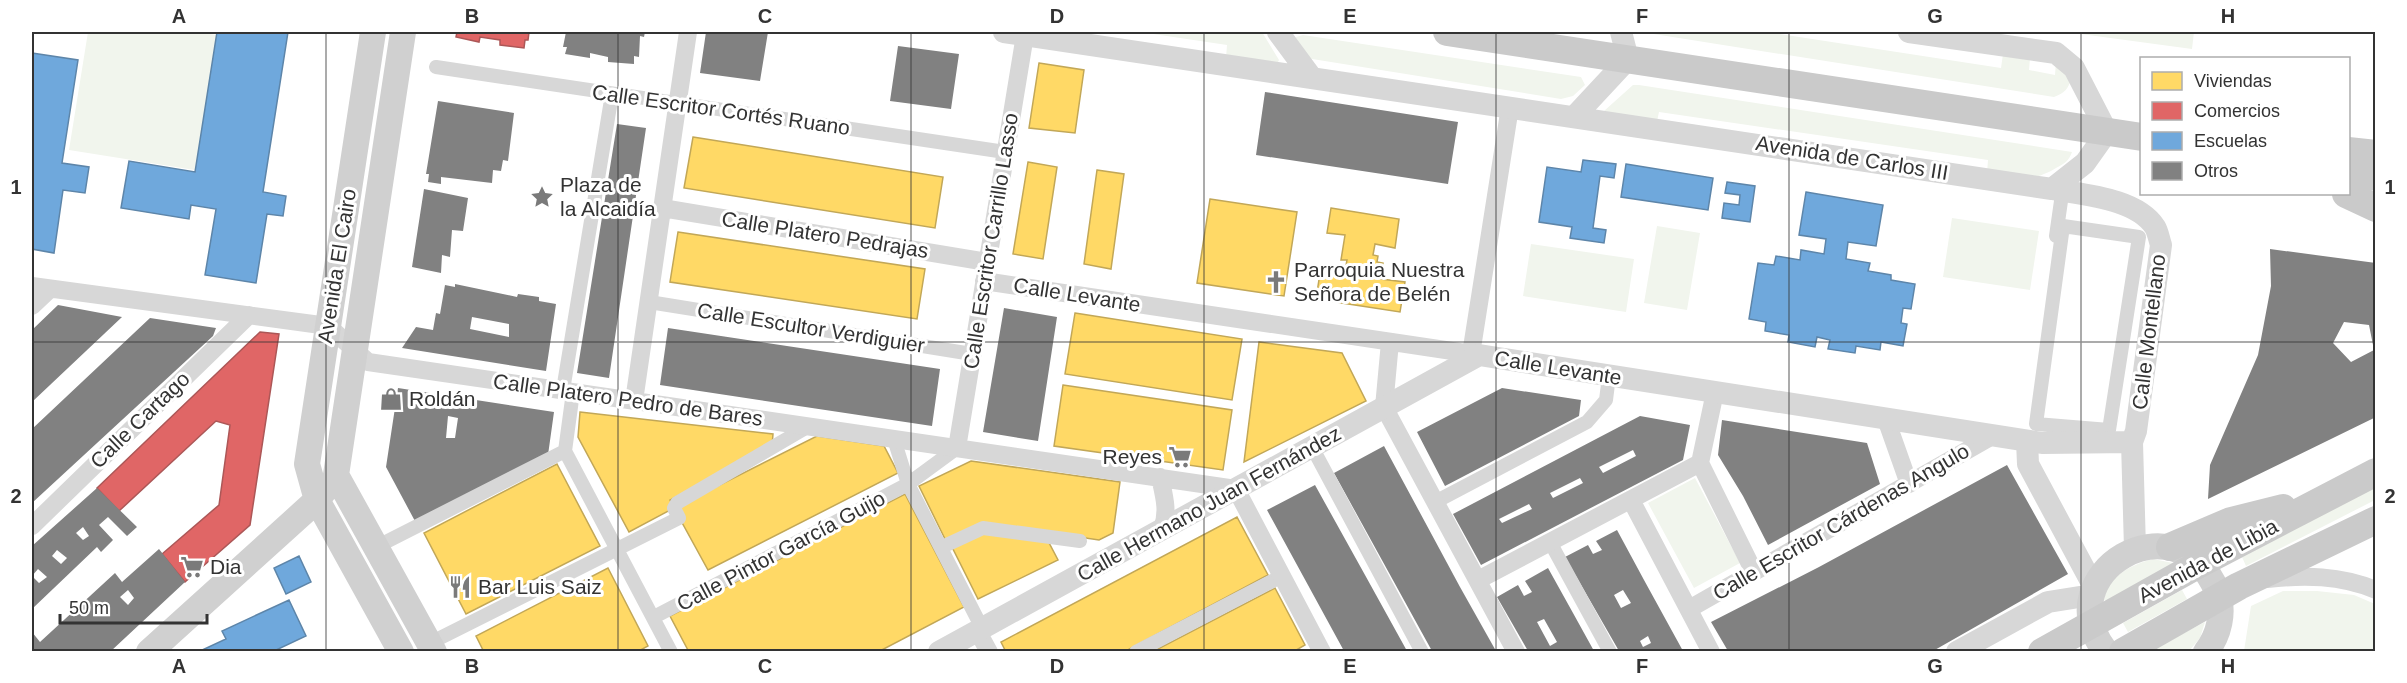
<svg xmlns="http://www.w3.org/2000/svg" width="2407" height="683" viewBox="0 0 2407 683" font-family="Arial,sans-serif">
<rect width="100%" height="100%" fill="#fff"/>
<path fill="#f1f5ed" d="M88,32H197L217,35L195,170L69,150Z
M1140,32H1262L1279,60L1277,64L1226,58L1227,45Z
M1641,32H1766L2001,68L2003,54L2030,58L2029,70L2055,75L2056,62L2071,78C2069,89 2064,93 2054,97Z
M2066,32H2194L2192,49Z
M1303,35L1581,77L1585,85L1573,96L1561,99L1306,58L1295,40L1296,37Z
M1633,85H1639L2072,152C2069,161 2064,164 2056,168C2030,184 2015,177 1987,173L1988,160L1659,112L1656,126L1604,111Z
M1952,218L2039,231L2030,290L1943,277Z
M1657,226L1700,233L1687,310L1644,303Z
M1531,244L1634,259L1626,312L1523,296Z
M1695,478L1740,563L1694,588L1648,503Z
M2375,486V500L2246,566L2242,557Z
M2153,559L2173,563L2107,602L2104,600C2107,576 2133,564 2153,559Z
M2182,590L2187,599L2128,632L2123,623Z
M2283,591H2317L2354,595L2375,604V651H2244L2251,606Z
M2205,622L2200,638L2189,651L2148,652Z"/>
<path fill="#ffd966" stroke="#c2a757" stroke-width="1.5" d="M1039,63L1084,70L1075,133L1029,128Z
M693,137L943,177L935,228L684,188Z
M1028,162L1057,167L1043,259L1013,254Z
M1097,170L1124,174L1111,269L1084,264Z
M1210,199L1297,212L1284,296L1197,283Z
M1331,208L1399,219L1395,248L1375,244L1373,255L1378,256L1377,262L1383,263L1381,279L1405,282L1400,312L1316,299L1320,273L1344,277L1347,260H1341L1345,235L1327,233Z
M678,232L925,269L917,319L670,282Z
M1075,313L1242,339L1232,400L1065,374Z
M1259,342L1342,353L1366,401L1244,462Z
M1063,385L1232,410L1223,470L1054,446Z
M580,412L773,434L772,446L670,500L674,508L629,532L578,437Z
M817,436L884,446L898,473L708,570L674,508Z
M971,461L1120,482L1113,533L1099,540L984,523L946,541L919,486Z
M557,464L600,546L466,614L424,533Z
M905,494L964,607L878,652H689L670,616Z
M1237,517L1268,575L1124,652H1006L1001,642Z
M983,532L1047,539L1058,560L978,599L952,547Z
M608,568L648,646L637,652H484L476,636Z
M1275,588L1305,645L1293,652H1152Z"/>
<path fill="#e06666" stroke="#ac5757" stroke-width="1.5" d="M457,32H529L528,40H525L524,48L500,45V40L480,37L479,42L456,37Z
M260,332L279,334L250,525L185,582L162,554L219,505L230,425L216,421L119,511L97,488Z"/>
<path fill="#6fa8dc" stroke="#5d85a9" stroke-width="1.5" d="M217,32H288L263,192L286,196L283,216L267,214L256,283L205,275L216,209L191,205L189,219L121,208L129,161L195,172Z
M32,53L78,60L62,163L89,167L85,193L63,190L54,253L32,249Z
M1583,160L1616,164L1614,178L1600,176L1593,228L1606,230L1604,243L1570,238L1572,227L1539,222L1547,167L1581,172Z
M1626,164L1713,178L1708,210L1621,197Z
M1727,182L1755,186L1750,222L1722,218L1724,203L1739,205L1740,195L1725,193Z
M1806,192L1883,205L1876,246L1848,242L1846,259L1870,263L1868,271L1891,275V280L1915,284L1911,309L1903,308L1901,323L1907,324L1903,346L1881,342L1880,350L1856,346L1855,353L1828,349L1830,340L1817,337L1815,347L1788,342L1789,335L1765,331L1766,322L1749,319L1758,263L1774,265L1776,256L1800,260L1801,250L1824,254L1826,239L1799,235Z
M299,556L311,582L286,594L274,568Z
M289,600L306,636L272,652H198L226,639L222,631Z"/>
<path fill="#818181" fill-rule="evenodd" d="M566,32H645L644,37L640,36L639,57L634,56V64L608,62V57L590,53V58L565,54L567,47H563Z
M706,32H768L760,81L700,73Z
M898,46L959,54L951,109L890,101Z
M1265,92L1458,122L1448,184L1256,155Z
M438,101L514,113L508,161L503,160L501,171L493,170L492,183L441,177V184L428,182L429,174H426Z
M617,124L646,128L609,378L577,373Z
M424,189L468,198L463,231L452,230L450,257L442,255L441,273L412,267Z
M2270,249L2376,263V417L2208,499L2210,465L2258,355L2271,286ZM2344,322L2369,325L2374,350L2351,362L2333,343Z
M455,284L517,297L518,294L539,297V301L556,304L546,371L402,348L416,327L433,330L436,313L440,314L445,285L455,287ZM472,317L509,324V337L470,329Z
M58,305L122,317L32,402V330Z
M1004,308L1057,317L1038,441L983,432Z
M150,318L216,328L213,336L32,503V429Z
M668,328L940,369L932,426L660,385Z
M398,388L554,412L548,455L416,523L386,467ZM448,416L458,418L455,438H446Z
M1502,388L1581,400L1579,416L1445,486L1417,432Z
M1640,416L1690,425L1683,460L1481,565L1453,514ZM1633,450L1636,456L1603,473L1599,467ZM1580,478L1583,483L1553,498L1550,493ZM1529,504L1532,509L1502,523L1499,519Z
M1722,420L1867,443L1880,484L1768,545L1743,496L1718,455Z
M1384,446L1460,587L1496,651H1432L1334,473Z
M2007,465L2068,574L1933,651H1728L1711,622L1819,567Z
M1315,485L1365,575L1407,651H1344L1267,510Z
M97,488L137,527L127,536L108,517L99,525L113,540L101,552L97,547L32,609V546ZM83,527L89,536L83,540L76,533ZM57,550L67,558L61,564L52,556ZM38,569L47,577L39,583L32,576Z
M1617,530L1644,580L1683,651H1619L1565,557L1588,545L1593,554L1602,550L1596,541ZM1623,590L1631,603L1621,608L1614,595ZM1648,636L1651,643L1643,647L1640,641Z
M159,549L185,582L111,651H32V632L40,642L115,573L122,582ZM128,590L134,598L128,605L120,597Z
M1548,568L1573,613L1594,651H1528L1497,597L1518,585L1524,596L1532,592L1525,581ZM1544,619L1557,642L1550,646L1537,622Z"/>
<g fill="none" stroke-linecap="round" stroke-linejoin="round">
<path stroke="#d7d7d7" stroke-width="14" d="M436,67L1005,152
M2063,226L2139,237L2109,430L2036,424Z
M2056,236L2061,201
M649,302L972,354
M563,390L612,94
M894,439L908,484L982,628
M1312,447L1422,652
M565,451L671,652
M1435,502L1587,422L1606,400L1609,376
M1550,542L1610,652
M376,547L565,451L573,392
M942,547L983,528L1080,541
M654,617L908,484L957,448
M430,643L679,518L674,508L677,503L809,426
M1136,652L1282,576"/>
<path stroke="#d7d7d7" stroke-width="18" d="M662,208L987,262
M984,281L1479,355
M32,286L328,326L368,362L1236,489L1322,652
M32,306L50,289
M1390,342L1384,407L1516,652
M1471,354L1510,107
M634,401L688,32
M1886,419L1909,484
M957,448L1025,35
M1700,463L1754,572
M1160,477C1164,496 1169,511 1162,529
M1631,500L1711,652
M32,526L249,315
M2267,579C2304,575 2340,575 2376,590
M1478,580L1700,463L1715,392
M1689,609L1994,435
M977,630L989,652"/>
<path stroke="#d7d7d7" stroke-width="22" d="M1004,32L2052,189C2083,195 2136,198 2155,227C2158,232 2159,239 2161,245L2136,431L2132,442L2135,549
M1278,32L1312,78
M1909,32L2056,53L2074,68L2107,132L2085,163L2052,189
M1574,117L1628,59L1621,32
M2027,441L2028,464L2094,587
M939,652L1479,355L2042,443L2132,442
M1957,652L2048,602L2092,595"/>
<path stroke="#d0d0d0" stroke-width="26" d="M373,32L307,464L317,500L401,652
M403,32L336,475L434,652
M149,652L317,500L327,487
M2106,652C2044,574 2177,494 2217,591C2225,612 2219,635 2206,652"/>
<path stroke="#cacaca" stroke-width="28" d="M1447,32L2142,137
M2348,151L2376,154
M2348,170L2376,177
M2346,194L2376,208
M2170,547L2231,521L2283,508
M2042,652L2201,563L2376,472
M2123,652L2239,586L2376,520"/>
</g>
<path fill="none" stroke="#333" stroke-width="1.5" stroke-opacity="0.55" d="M326,32V652M618,32V652M911,32V652M1204,32V652M1496,32V652M1789,32V652M2081,32V652M32,342H2376"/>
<defs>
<g id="sight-bare" transform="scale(1.8)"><path d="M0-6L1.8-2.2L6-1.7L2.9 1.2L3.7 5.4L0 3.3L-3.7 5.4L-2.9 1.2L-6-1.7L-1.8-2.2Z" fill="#7a7a7a" stroke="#fff" stroke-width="2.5" paint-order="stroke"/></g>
<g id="church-bare" transform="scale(1.8)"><path d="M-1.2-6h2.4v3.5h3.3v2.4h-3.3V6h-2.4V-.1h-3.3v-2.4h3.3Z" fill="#7a7a7a" stroke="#fff" stroke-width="2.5" paint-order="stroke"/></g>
<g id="shop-bare" transform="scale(1.8)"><path d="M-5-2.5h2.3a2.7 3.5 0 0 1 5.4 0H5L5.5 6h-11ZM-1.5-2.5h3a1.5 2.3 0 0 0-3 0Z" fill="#7a7a7a" stroke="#fff" stroke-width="2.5" paint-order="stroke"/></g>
<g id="supermarket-bare" transform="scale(1.8)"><path d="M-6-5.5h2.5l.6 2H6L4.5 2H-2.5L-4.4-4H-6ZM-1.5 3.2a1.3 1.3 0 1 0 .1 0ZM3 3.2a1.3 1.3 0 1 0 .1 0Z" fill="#7a7a7a" stroke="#fff" stroke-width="2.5" paint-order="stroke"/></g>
<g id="restaurant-bare" transform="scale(1.8)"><path d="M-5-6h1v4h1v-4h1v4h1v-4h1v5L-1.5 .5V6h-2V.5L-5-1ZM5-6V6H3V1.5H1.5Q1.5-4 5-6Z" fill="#7a7a7a" stroke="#fff" stroke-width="2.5" paint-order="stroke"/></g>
</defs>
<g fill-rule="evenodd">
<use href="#sight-bare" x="542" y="197"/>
<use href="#church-bare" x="1276" y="282"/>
<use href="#shop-bare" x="391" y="399"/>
<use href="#supermarket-bare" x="1180" y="457"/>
<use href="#supermarket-bare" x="192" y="567"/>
<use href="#restaurant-bare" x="460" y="587"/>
</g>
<g text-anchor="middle" stroke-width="6" stroke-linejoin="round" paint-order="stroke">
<g font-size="21" fill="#333" stroke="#fff">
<text transform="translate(721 110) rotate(8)" y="7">Calle Escritor Cortés Ruano</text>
<text transform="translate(1852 158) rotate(9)" y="7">Avenida de Carlos III</text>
<text transform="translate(825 235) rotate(9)" y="7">Calle Platero Pedrajas</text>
<text transform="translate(991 241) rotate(-81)" y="7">Calle Escritor Carrillo Lasso</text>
<text transform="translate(337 266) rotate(-81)" y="7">Avenida El Cairo</text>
<text transform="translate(1077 295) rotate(9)" y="7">Calle Levante</text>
<text transform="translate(811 328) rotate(9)" y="7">Calle Escultor Verdiguier</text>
<text transform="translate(2149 332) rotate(-83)" y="7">Calle Montellano</text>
<text transform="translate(1558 368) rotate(9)" y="7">Calle Levante</text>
<text transform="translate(628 400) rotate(8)" y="7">Calle Platero Pedro de Bares</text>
<text transform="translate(140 420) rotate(-44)" y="7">Calle Cartago</text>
<text transform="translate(1209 504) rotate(-29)" y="7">Calle Hermano Juan Fernández</text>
<text transform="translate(1841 522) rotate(-30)" y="7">Calle Escritor Cárdenas Angulo</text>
<text transform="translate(781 551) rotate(-28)" y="7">Calle Pintor García Guijo</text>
<text transform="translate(2208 561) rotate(-28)" y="7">Avenida de Libia</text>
</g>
<g font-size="21" fill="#333" stroke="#fff" text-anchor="start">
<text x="560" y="192">Plaza de<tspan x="560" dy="24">la Alcaidía</tspan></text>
<text x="1294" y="277">Parroquia Nuestra<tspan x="1294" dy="24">Señora de Belén</tspan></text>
<text x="409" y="406">Roldán</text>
<text x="1162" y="464" text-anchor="end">Reyes</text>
<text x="210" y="574">Dia</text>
<text x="478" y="594">Bar Luis Saiz</text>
</g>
</g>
<rect width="2407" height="683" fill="none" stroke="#ffffff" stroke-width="66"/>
<rect x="2140" y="57" width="210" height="138" fill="#ffffff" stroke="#adadad" stroke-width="1.5"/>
<rect x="2152" y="72" width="30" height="18" fill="#ffd966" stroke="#adadad" stroke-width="1.5"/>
<text x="2194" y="87" font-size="18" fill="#333333">Viviendas</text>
<rect x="2152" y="102" width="30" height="18" fill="#e06666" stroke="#adadad" stroke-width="1.5"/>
<text x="2194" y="117" font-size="18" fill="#333333">Comercios</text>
<rect x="2152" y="132" width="30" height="18" fill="#6fa8dc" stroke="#adadad" stroke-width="1.5"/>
<text x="2194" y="147" font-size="18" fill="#333333">Escuelas</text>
<rect x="2152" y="162" width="30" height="18" fill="#818181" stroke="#adadad" stroke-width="1.5"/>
<text x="2194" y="177" font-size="18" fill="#333333">Otros</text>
<path d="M60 614v9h147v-9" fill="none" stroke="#333333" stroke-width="3"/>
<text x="69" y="614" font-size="18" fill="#333333" stroke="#ffffff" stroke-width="4.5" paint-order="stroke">50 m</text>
<rect x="33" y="33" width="2341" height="617" fill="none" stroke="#333" stroke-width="2"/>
<g font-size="20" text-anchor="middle" font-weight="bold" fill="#333">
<text x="179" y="23">A</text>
<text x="472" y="23">B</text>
<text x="765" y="23">C</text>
<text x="1057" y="23">D</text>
<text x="1350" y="23">E</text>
<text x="1642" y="23">F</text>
<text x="1935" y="23">G</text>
<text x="2228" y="23">H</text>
<text x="16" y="194">1</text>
<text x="2390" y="194">1</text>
<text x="16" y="503">2</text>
<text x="2390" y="503">2</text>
<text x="179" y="673">A</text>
<text x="472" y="673">B</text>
<text x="765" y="673">C</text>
<text x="1057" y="673">D</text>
<text x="1350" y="673">E</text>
<text x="1642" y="673">F</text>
<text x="1935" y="673">G</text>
<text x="2228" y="673">H</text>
</g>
</svg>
